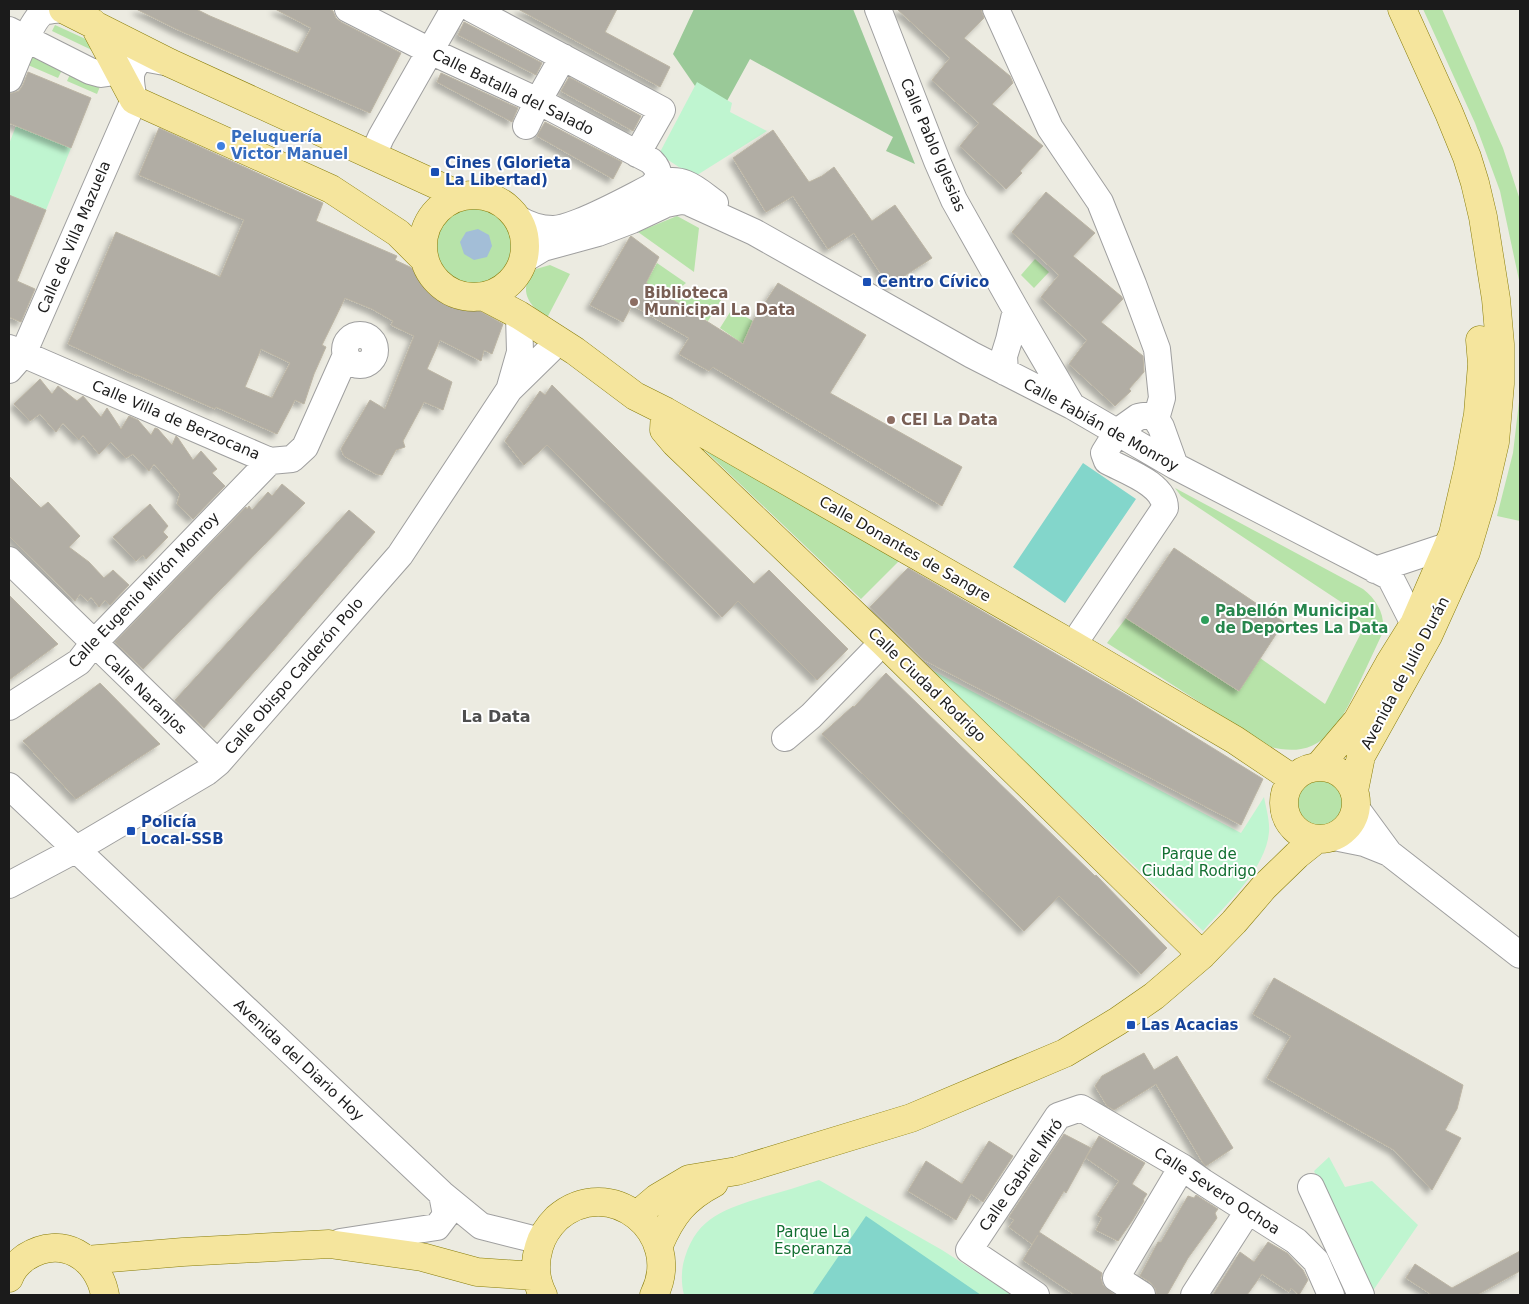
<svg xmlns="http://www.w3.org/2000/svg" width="1529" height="1304" viewBox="0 0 1529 1304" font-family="'DejaVu Sans',sans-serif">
<defs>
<filter id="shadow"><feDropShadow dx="-4.5" dy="4.5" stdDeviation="2.5" flood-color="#0004"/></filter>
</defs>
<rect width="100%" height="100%" fill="#ecebe1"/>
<path fill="#b7e3a9" d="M1423,9H1442L1503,148L1520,200V305L1519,280L1500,191L1475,123Z
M55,25L90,41L98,53L52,31Z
M33,54L63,68L58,78L28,65Z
M72,70L101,84L97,94L67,81Z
M435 245a41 41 0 1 1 82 0a41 41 0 1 1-82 0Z
M677,216L699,228L694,272L638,232Z
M1035,259L1049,272L1034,288L1021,275Z
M657,263L686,283L680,288H670L663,294L646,283Z
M550,265L570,274L547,318C536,311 522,298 527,283C528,278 533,273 536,269Z
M697,286L721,300L708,321L670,299Z
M732,309L753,321L743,344L720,328Z
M1520,393V521L1497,516L1513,453Z
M696,442L903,557L861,599Z
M1175,488L1363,589C1377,600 1385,614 1383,632C1376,647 1369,662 1362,677C1349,704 1334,744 1301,749C1290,751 1280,749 1270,747L1107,643L1126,618L1238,691L1260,658L1325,704L1362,631L1358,621L1344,604L1181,496Z
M1323,775C1329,777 1335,778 1340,783C1351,793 1352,815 1341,825C1338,828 1332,829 1327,830C1324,831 1319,833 1316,833C1304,834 1295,821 1292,811C1287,790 1304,777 1323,775Z"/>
<path fill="#9ac998" d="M694,9H853L915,164L886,151L893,137L750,59L727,101L695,86L673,54Z"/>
<path fill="#bff5d0" d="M697,82L732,103L730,112L767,131L694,177L659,154Z
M16,126L71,148L46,210L9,195V144Z
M924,666L1241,833L1264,797C1266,808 1270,821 1269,832C1266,869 1226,904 1203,931Z
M1329,1157L1345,1187L1372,1181L1418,1225L1372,1292L1314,1171Z
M819,1180L942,1250L1012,1295H684C681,1283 681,1269 685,1257C698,1216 726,1209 763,1197C782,1192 800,1186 819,1180Z"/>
<path fill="#83d6cb" d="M1083,463L1136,499L1065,603L1013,567Z
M866,1216L981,1295H812Z"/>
<path fill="#a3bed7" d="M478,229L489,235L492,246L487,257L474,260L464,254L460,242L466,232Z"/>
<path fill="#b1ada4" stroke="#bcb5a4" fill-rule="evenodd" filter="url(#shadow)" d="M136,9H196L210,16L298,53L311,28L275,9H329L333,11L336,18L341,22L401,53L370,113L176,29Z
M518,9H617L605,32L670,67L660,87Z
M897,9H981L984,18L964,38L1010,76L1013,83L992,104L1043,146L1020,171L1022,173L1006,189L960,146L979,123L932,80L950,58Z
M464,22L542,63L536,75L458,35Z
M28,72L91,98L71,148L9,123V94L19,91L23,85Z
M441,73L518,108L512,122L437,82Z
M569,77L641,116L633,131L561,91Z
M545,122L622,162L613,179L537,136Z
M159,128L323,203L316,221L397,256L395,260L410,267L458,301L473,307L503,324L492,354L484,350L481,361L440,340L427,369L452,382L443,410L424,402L403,441L405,447L396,450L382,475L376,474L344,456L341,449L370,400L385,409L414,336L391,325L393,321L372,309L345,298L322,345L326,347L314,374L304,404L295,400L277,434L216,407L215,409L135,374L137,376L68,344L116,232L220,277L244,220L139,175ZM261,349L290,363L272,398L245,387Z
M773,130L809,182L822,176L834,167L872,221L895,205L932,258L889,286L854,233L828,249L793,196L766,212L733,158Z
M1046,192L1095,233L1073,256L1121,296L1123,299L1101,322L1143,356L1144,372L1129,389L1131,391L1115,406L1069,364L1087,340L1041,297L1059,275L1012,232Z
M9,195L46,210L17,281L35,289L21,322L9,317Z
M631,236L659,257L646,283L743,344L753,321L778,283L866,335L830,393L962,467L942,506L713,367L709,371L679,354L689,338L632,305L623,322L590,305L630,237Z
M40,379L52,394L58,386L77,401L83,396L101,417L107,408L121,429L129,416L138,420L151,435L155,428L158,429L172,445L176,436L178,438L193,460L201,451L217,469L212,473L225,486L193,519L177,504L180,494L154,464L149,471L133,454L126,458L111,442L99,454L83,435L79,440L63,423L56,432L40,414L30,421L14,404Z
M552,385L754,584L769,570L848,649L817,680L738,601L722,617L547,445L524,465L505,441L540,391L545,395Z
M9,476L41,508L48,502L80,536L69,547L89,562L104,578L113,570L129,585L110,605L105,600L99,607L91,597L88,601L80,594L75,601L9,536Z
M282,484L305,503L143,669L115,642L246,507L247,509L249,506L252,510L268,492L272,496Z
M150,504L168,526L163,532L168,537L146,559L143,555L136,561L113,537Z
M349,510L375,532L273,651L204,728L175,700Z
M1174,548L1284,622L1239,691L1126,618Z
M908,568L1130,697L1263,779L1241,825L924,660L870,607Z
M9,595L58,644L9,680Z
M886,673L1095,876L1096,875L1167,948L1141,974L1059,896L1024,931L822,734L853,706L854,707Z
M100,683L160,744L76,799L23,741Z
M1274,978L1463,1085L1457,1109L1445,1130L1461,1138L1432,1190L1394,1150L1267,1078L1291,1036L1253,1014Z
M1144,1053L1154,1070L1177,1056L1233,1148L1206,1166L1203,1163L1156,1084L1114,1110L1107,1106L1095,1086L1102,1076Z
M1064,1134L1091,1148L1066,1193L1064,1191L1039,1232L1102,1273L1101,1278L1103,1285L1115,1295H1075L1023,1260L1038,1235L1032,1244L1009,1227L1014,1220L1009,1217Z
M1099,1136L1145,1163L1132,1184L1147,1194L1143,1200L1144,1201L1132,1221L1118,1241L1096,1230L1102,1218L1097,1215L1119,1181L1086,1158Z
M989,1141L1013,1156L983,1202L971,1194L956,1220L908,1191L926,1161L962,1184Z
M1196,1195L1218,1209L1215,1213L1217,1218L1188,1258L1167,1295H1157L1155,1288L1150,1282L1140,1276L1158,1242H1161L1188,1196L1194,1198Z
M1268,1242L1287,1253L1303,1270L1308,1280L1299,1295L1291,1288L1289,1292L1262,1274L1247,1295H1213L1240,1252L1254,1262Z
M1520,1251V1271L1477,1295H1432L1406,1278L1415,1264L1452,1288Z"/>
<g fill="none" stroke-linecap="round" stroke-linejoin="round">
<g stroke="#9f9f9f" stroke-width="28">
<path id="minor" d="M348,9L430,51L538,101L651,161C657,167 658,170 659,178L652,186
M472,9L662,110L637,154
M878,9L937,161L954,200L1016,310L1072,406
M996,9L1050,128L1100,202L1133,284L1157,349L1162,398L1156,419
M9,30L90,71L101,74L108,73L112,68L110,55
M9,79C15,65 32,18 44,12C49,10 57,10 63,9
M526,126L538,101L563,57
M373,155L381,137L454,9
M517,218C528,225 540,229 553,229C562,229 571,225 579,222C607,211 633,196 659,183C684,176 696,189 715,203
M523,260L543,248L598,233L632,220L666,204L681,201L688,202L754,232L972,355L1072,406L1175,466L1390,577L1414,624L1426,635
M345 350a15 15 0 1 1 30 0a15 15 0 1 1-30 0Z
M9,348L270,461L292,459L305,447L346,355
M9,370L23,354L134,100C131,82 126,70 143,58L170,63
M1005,372L1004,356L1009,340L1016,310
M510,387L520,352L519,315
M9,560L218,763
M1375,570L1447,546
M1073,645L1165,508C1165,484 1125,471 1107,461L1104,453L1117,432L1138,417L1143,416H1150L1156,419L1161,427L1175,466
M9,707L79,662L93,644L270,461
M785,738L811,716L883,642
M9,786L442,1194L481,1226L541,1241
M1356,808L1389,853
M1334,837L1364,843L1389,853L1520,955
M9,885L75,850L207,772L218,763L400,555L509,390L559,341
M1311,1187L1361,1295
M340,1242L437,1227L446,1215L442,1194
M1036,1295L969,1250L1058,1116L1081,1108L1182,1167L1203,1182L1296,1241L1316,1261L1331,1295
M1142,1295L1116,1278L1182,1167
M1194,1295L1248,1211"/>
</g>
<g stroke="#887d0a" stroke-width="29">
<path id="major" d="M63,9L170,63L461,196
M93,23L134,100L331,189L398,233L425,260
M423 246a51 51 0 1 1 102 0a51 51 0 1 1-102 0Z
M483,296L519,315L575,351L635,396L665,411L1073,645L1235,740L1293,779
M665,411L664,430L675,443L883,642L1202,955
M1318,767L1357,721L1389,664L1414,624L1453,534L1468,469L1478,414L1482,364L1480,340
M1284 803a36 36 0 1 1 72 0a36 36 0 1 1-72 0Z
M1354,791L1361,756L1428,636L1466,552L1482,498L1495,442L1500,384V344L1496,299L1483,217L1475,183L1467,157L1449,113L1402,9
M637,1215L657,1198L689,1179L737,1171L911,1118L1065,1053L1118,1021L1154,996L1202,955L1234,922L1264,887L1297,855L1317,839
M659,1245C672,1215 685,1198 714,1183
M86,1260L183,1252L329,1244L422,1257L477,1272L536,1276
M9,1278C12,1269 19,1262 26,1257C62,1234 98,1257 105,1295
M543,1295C535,1280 534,1264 539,1247C542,1236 549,1226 557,1218C610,1172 685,1233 654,1295"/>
</g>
<use href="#minor" stroke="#fff" stroke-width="26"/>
<use href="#major" stroke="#f5e59d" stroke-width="28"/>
</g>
<circle fill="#3f7fe0" stroke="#fff" stroke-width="2" cx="221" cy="146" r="5"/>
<g fill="#1a4fb4" stroke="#fff" stroke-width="2">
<rect x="430" y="167" width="10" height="10" rx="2.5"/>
<rect x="862" y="277" width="10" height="10" rx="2.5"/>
<rect x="126" y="826" width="10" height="10" rx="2.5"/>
<rect x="1126" y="1020" width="10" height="10" rx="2.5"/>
</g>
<g fill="#8d6e63" stroke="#fff" stroke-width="2">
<circle cx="634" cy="302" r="5"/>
<circle cx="891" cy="420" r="5"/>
</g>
<circle fill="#2e9e5b" stroke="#fff" stroke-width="2" cx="1205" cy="620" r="5"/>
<g text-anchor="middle" stroke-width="4" stroke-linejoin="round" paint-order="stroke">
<g font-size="15" fill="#1b1b1b" stroke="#fff">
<text transform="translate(513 92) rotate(26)" y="5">Calle Batalla del Salado</text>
<text transform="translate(933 145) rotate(67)" y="5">Calle Pablo Iglesias</text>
<text transform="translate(74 237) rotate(-67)" y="5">Calle de Villa Mazuela</text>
<text transform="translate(176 420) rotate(23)" y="5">Calle Villa de Berzocana</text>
<text transform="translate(1101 425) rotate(29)" y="5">Calle Fabián de Monroy</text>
<text transform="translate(905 549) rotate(30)" y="5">Calle Donantes de Sangre</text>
<text transform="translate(144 590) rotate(-46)" y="5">Calle Eugenio Mirón Monroy</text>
<text transform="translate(1405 673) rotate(-62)" y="5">Avenida de Julio Durán</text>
<text transform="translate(294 676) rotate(-49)" y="5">Calle Obispo Calderón Polo</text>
<text transform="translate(927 685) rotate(44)" y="5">Calle Ciudad Rodrigo</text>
<text transform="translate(145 694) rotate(44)" y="5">Calle Naranjos</text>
<text transform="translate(299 1060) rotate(43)" y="5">Avenida del Diario Hoy</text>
<text transform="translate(1021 1175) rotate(-55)" y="5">Calle Gabriel Miró</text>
<text transform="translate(1217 1191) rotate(33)" y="5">Calle Severo Ochoa</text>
</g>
<g font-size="15" font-weight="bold" fill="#366cbe" stroke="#fff" text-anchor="start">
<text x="231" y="142">Peluquería<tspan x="231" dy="17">Victor Manuel</tspan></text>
</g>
<g font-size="15" font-weight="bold" fill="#164399" stroke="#fff" text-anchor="start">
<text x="445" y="168">Cines (Glorieta<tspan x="445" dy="17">La Libertad)</tspan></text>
<text x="877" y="287">Centro Cívico</text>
<text x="141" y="827">Policía<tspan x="141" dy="17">Local-SSB</tspan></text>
<text x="1141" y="1030">Las Acacias</text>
</g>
<g font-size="15" font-weight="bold" fill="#785e54" stroke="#fff" text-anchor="start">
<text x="644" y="298">Biblioteca<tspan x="644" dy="17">Municipal La Data</tspan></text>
<text x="901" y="425">CEI La Data</text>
</g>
<g font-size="15" font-weight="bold" fill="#27864d" stroke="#fff" text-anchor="start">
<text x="1215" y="616">Pabellón Municipal<tspan x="1215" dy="17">de Deportes La Data</tspan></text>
</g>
<g font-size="15" fill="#126f31" stroke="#fff">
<text x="1199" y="859">Parque de<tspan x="1199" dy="17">Ciudad Rodrigo</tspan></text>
<text x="813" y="1237">Parque La<tspan x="813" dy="17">Esperanza</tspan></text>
</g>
<g font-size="16" font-weight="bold" fill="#4e4e4e" stroke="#fff">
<text x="496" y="722">La Data</text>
</g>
</g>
<rect width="1529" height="1304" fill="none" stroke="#1b1b1b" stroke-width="20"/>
</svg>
